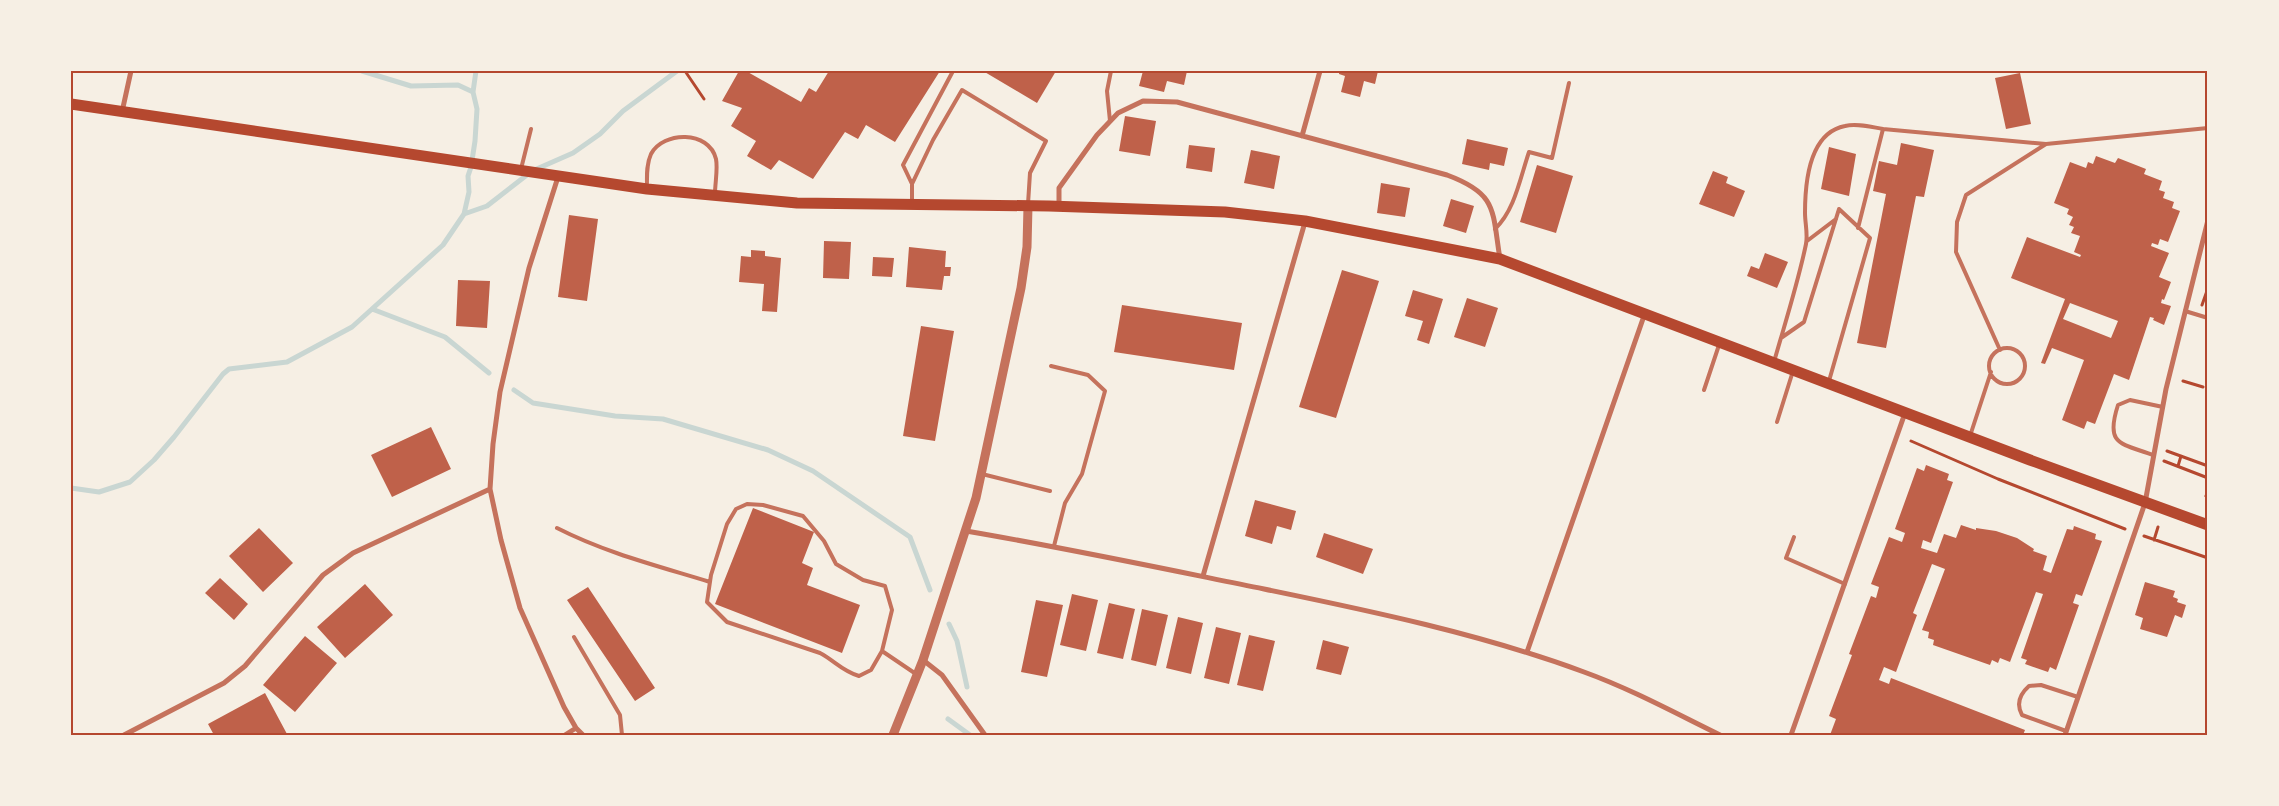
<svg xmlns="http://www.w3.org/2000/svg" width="2279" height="806" viewBox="0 0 2279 806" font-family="Quicksand,sans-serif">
<rect width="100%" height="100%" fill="#f6efe4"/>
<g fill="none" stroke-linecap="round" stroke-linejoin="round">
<path stroke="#c9d6d2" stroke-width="5" d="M362,71L411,86L458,85L473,92
M464,214L487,206L532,171L573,153L600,134L623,111L677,71
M372,309L445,337L489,373
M514,390L533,403L615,416L663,419L768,450L813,471L910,537L930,590
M71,488L99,492L130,482L154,460L174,437L223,374L229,369L287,362L352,327L443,245L464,214L469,192L468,176L471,167L475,141L477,109L473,92L476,71
M949,624L957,641L967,687
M948,719L970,735"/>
</g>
<path fill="#bf614a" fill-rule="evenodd" d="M739,71H746L801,102L809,88L816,92L829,71H940L895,142L866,125L858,139L845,132L813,179L779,160L771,170L747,156L756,141L731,126L742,108L722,101Z
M983,71H1056L1037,103Z
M1143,71H1187L1184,85L1167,81L1164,92L1139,86Z
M1339,71H1378L1375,84L1364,81L1360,97L1341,92L1345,76L1339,74Z
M2020,73L2031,124L2006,129L1995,78Z
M1125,116L1156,121L1150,156L1119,151Z
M1467,139L1508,148L1504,166L1490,163L1489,170L1462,164Z
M1901,143L1934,150L1924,197L1916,196L1886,348L1857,343L1886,194L1873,191L1879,161L1897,165Z
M1189,145L1215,148L1212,172L1186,168Z
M1829,147L1856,154L1849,196L1821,189Z
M1251,150L1280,156L1274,189L1244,183Z
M2096,156L2115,163L2118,158L2146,169L2144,174L2162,181L2159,190L2165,192L2163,198L2174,202L2172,208L2180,211L2168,242L2160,239L2158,245L2152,243L2151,246L2169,253L2159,277L2171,282L2164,300L2162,299L2161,303L2171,306L2164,325L2153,320L2154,318L2150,317L2129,380L2114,374L2095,424L2087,421L2084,429L2062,420L2084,360L2052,348L2045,364L2041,363L2065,299L2011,278L2027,237L2080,257L2081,255L2074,252L2080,236L2071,233L2074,227L2069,225L2073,217L2067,214L2069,209L2054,203L2070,162L2086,168L2088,162L2093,164ZM2070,303L2118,321L2111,338L2063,319Z
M1537,165L1573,176L1556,233L1520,222Z
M1713,171L1728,177L1726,183L1745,191L1734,217L1699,204Z
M1381,183L1410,188L1405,217L1377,213Z
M1451,199L1474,206L1466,233L1443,226Z
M569,215L598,219L587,301L558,297Z
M824,241L851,242L849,279L823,278Z
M909,247L946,251L945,267H951L950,276H944L942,290L906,287Z
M751,250L765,251V256L781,258L777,312L762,311L764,284L739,282L741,256L751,257Z
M1765,253L1788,262L1777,288L1747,276L1751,266L1759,269Z
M873,257L894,258L892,277L872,276Z
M1342,270L1379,281L1336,418L1299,407Z
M458,280L490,281L487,328L456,326Z
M1413,290L1443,299L1429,344L1417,340L1423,321L1405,316Z
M1467,298L1498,308L1485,347L1454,337Z
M1122,305L1242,323L1234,370L1114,352Z
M921,326L954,331L935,441L903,436Z
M431,427L451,469L392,497L371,455Z
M1926,465L1949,474L1947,480L1953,482L1931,543L1923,540L1921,548L1937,553L1944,534L1956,538L1961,525L1976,530V528L1996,531L2017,538L2034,549L2033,551L2047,556L2043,570L2051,573L2067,529L2073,530L2074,526L2096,534L2095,539L2102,541L2082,596L2076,594L2073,603L2079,605L2056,670L2050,667L2048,672L2025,664L2027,660L2021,658L2043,594L2036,592L2010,662L2000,658L1998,663L1992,660L1990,665L1933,645L1934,640L1928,638L1929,632L1922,630L1945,569L1932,564L1913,613L1917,615L1896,672L1884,667L1879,680L1889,684L1891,678L2025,730L2023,735H1830L1836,719L1829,716L1852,655L1849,654L1871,596L1876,598L1879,587L1871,584L1889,537L1902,542L1905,533L1895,529L1917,468L1924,471Z
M1255,500L1296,511L1291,530L1277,526L1272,544L1245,536Z
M753,508L814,532L802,563L813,568L807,585L860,605L842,653L715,604Z
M259,528L293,563L263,592L229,556Z
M1324,533L1373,549L1363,574L1316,557Z
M220,578L248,604L234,620L205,593Z
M2145,582L2175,591L2173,597L2178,599L2177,602L2186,605L2182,618L2175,615L2167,637L2140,629L2143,618L2135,615Z
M365,584L393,615L345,658L317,627Z
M588,587L655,688L635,701L567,600Z
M1072,594L1098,600L1086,651L1060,645Z
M1036,600L1063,605L1047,677L1021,672Z
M1109,603L1135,609L1123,659L1097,653Z
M1142,609L1168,615L1156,666L1131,660Z
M1178,617L1203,623L1191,674L1166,668Z
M1216,627L1241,633L1229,684L1204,678Z
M1249,635L1275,641L1263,691L1237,685Z
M305,636L337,663L295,712L263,685Z
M1323,640L1349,647L1341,675L1316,669Z
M265,693L287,734L214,735L208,724Z"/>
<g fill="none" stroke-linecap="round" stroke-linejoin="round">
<path stroke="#b5482f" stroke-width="3" d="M685,71L704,99
M2202,305L2208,288
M2183,381L2203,387
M1911,441L1998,479L2125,529
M2167,451L2208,466
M2164,461L2208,478
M2178,466L2181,456
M2206,496L2208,492
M2144,536L2208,558
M2154,540L2158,527"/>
<path stroke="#c5725c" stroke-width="4" d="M1110,121L1107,91L1111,71
M521,169L531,129
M912,184L903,165L953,71
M647,188C647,177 646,165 651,154C663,131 709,130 716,159C718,169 715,183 715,194
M912,202V184L933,140L962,90L1046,141L1030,173L1028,204
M1858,228L1883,129L2046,144
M1495,229C1515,210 1520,178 1529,152L1552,158L1569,83
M1807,241L1836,219
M2185,311L2208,318
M1781,338L1804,322L1839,209L1870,238L1829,381
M1989 366a18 18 0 1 1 36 0a18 18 0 1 1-36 0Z
M2000,350L1956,252L1957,222L1966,195L2046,144L2208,128
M1774,362C1785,323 1798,283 1806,244C1808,234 1805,223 1805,213C1805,184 1809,133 1845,126C1857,123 1871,127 1883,129
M1051,366L1088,375L1105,391L1082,474L1065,503L1054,546
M1704,390L1719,345
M1777,422L1793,371
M1970,436L1991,372
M2153,455C2120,443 2105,445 2118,405L2130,400L2163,407
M982,474L1050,491
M557,528C606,553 658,566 710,582
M1794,537L1786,558L1845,584
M574,637L620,715L622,735
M882,651L892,610L885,586L863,580L836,564L824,541L803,516L763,505L747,504L736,509L727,524L711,575L707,602L727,622L820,653C835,661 842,671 859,676L871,670L882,651L916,674
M2066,731L2022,715C2016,704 2020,694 2029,686L2041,685L2078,697"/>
<path stroke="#c5725c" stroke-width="5" d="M122,112L131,71
M1302,136L1320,71
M558,177L529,268L500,392L493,444L490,489L501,540L520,608L564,707L576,728L583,735
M1059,206V188L1097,135L1118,113L1143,101L1177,102L1447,175C1498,194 1492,210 1500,259
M966,531C1066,548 1165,569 1264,589C1371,611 1481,634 1584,672C1631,689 1675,713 1720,735
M1203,576L1305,222
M1527,652L1645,313
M923,660L942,675L985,735
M124,735L224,683L245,666L323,575L353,553L490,489
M565,735L576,728
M1791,735L1905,413
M2065,735L2145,503L2166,389L2208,220"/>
<path stroke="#c5725c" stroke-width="9" d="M893,735L923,660L976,498L1021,288L1027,247L1028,206"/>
<path stroke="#b5482f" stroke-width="11" d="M71,104L647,189L797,203L1049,206L1225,212L1305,221L1500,259L2030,460L2208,525"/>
</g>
<rect width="2279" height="806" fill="none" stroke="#f6efe4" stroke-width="145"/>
<rect x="72" y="72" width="2134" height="662" fill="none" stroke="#b5482f" stroke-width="2"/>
</svg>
